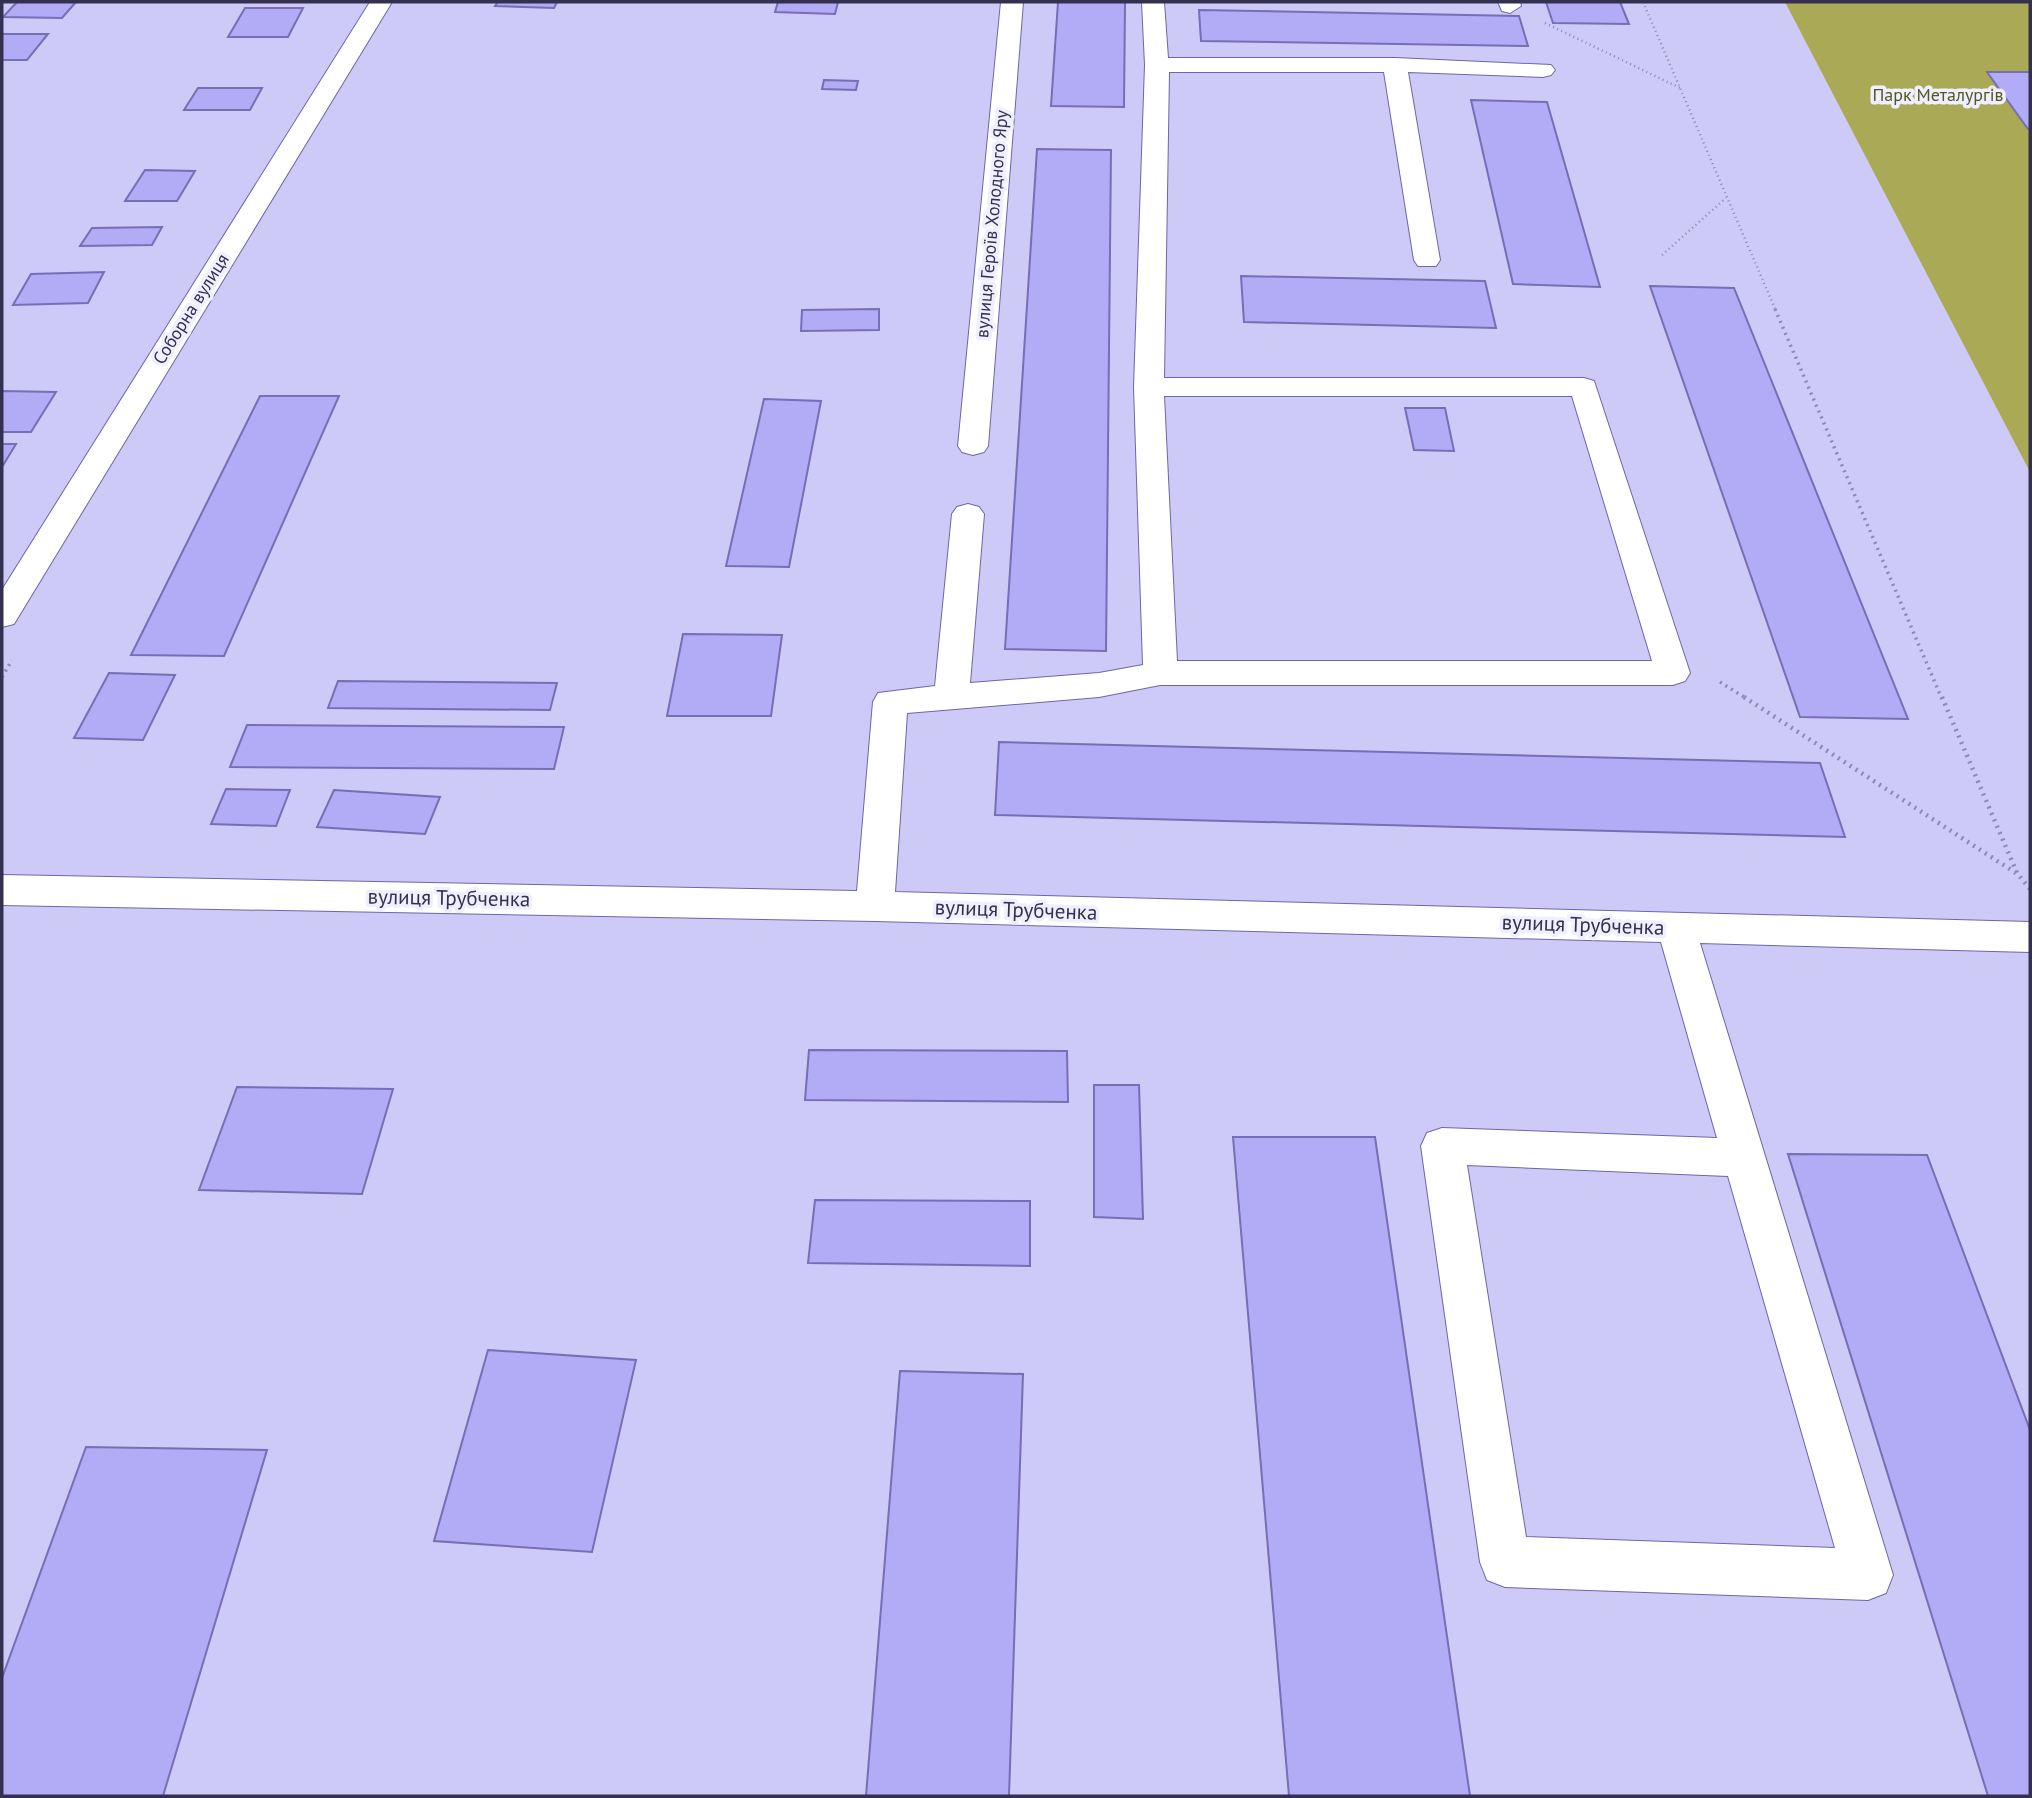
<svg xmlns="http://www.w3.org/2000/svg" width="2032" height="1798" viewBox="0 0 2032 1798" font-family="'PT Sans',sans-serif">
<rect width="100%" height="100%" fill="#cecaf8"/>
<path fill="#aaa955" d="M1785,2H2030V472Z"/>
<path fill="#b2abf5" stroke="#776eb4" stroke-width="2" d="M17,2H76L62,18L3,17Z
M498,2H557L554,8L495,6Z
M778,2H838L835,14L775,12Z
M1058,2H1125L1124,107L1051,106Z
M1546,2H1620L1629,24L1553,23Z
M245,8H303L288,37H228Z
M1199,10L1519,16L1528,46L1201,41Z
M2,34H48L27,60H2Z
M1987,72H2030V129H2028Z
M824,80L858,81L856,90L822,89Z
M198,88H262L250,110H184Z
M1471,100L1547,102L1600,287L1513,284Z
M1037,149L1111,150L1106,651L1005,649Z
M145,170L195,171L177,201H125Z
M162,227L152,245L80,246L92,228Z
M104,272L88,303L13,305L31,274Z
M1241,276L1485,281L1496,328L1244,322Z
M1650,286L1734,288L1908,719L1800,717Z
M879,309V330L801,331L802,310Z
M2,391L56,392L31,432H2Z
M260,396H339L224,656L131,655Z
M764,399L821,401L789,567L726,566Z
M1405,408H1445L1454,451L1414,450Z
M2,444H16L2,467Z
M683,634L782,635L771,716H667Z
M109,673L175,675L143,740L74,738Z
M338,681L557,683L550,710L328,708Z
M247,725L564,727L554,769L230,767Z
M999,742L1820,763L1845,837L995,815Z
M226,789L290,790L276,826L211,824Z
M334,790L440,797L425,834L317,827Z
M809,1050L1067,1051L1068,1102L805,1100Z
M1094,1085H1139L1143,1219L1094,1217Z
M237,1087L393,1089L362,1194L199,1190Z
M1233,1137H1375L1470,1796H1289Z
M1788,1154L1927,1155L2030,1430V1796H1988Z
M815,1200L1030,1201V1266L808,1263Z
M488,1350L636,1360L592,1552L434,1541Z
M900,1371L1023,1374L1009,1796H866Z
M86,1447L267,1450L163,1796H2V1678Z"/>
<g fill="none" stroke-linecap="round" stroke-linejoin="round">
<g stroke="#6e65aa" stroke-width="2">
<path id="minor" d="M370,2H392L14,624L2,627V590Z
M1001,2H1023L988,446L984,452L973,455L962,452L958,446Z
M1142,2H1164L1168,58H1395L1551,65L1555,70L1551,75L1543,77L1408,72L1440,260L1436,266H1418L1414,260L1384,72H1169L1164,378H1584L1594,381L1690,673L1685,681L1673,685H1160L1099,697L907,713L895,892L2030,922V952L1700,943L1893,1575L1886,1593L1868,1600L1505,1587L1487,1580L1480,1562L1421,1146L1427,1133L1442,1128L1717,1138L1661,942L875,921L2,905V875L857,891L873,702L878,693L935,686L952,514L957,507L968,504L979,507L984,514L970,683L1099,673L1143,665L1134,387L1145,65ZM1164,396H1572L1652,661H1177ZM1467,1165L1728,1176L1835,1548L1526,1537Z
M1498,2H1520L1521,6L1510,13L1502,11Z"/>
</g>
<path stroke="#8d89b0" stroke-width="2.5" stroke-dasharray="1 3.5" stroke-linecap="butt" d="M1643,2L1776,311
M1545,23L1680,88
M1662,255L1726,198"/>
<path stroke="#8d89b0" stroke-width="3.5" stroke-dasharray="2 4.5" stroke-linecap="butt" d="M1775,309L1942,699
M2,677L12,660
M1720,682L1747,699"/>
<path stroke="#8d89b0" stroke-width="4.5" stroke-dasharray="2 5" stroke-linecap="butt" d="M1744,697L2016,873
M1942,697L2017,873L2030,889"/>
<use href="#minor" fill="#fff" fill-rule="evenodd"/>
</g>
<g text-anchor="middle" stroke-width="7" stroke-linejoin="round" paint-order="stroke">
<g font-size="18" fill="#565521" stroke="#f0efff">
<text x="1938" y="101">Парк Металургів</text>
</g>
<g font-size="18" fill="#34304f" stroke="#f0efff">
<text transform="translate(992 224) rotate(-85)" y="6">вулиця Героїв Холодного Яру</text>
<text transform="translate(191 309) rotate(-58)" y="6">Соборна вулиця</text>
</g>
<g font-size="21" fill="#34304f" stroke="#f0efff">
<text transform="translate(449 898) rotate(1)" y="7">вулиця Трубченка</text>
<text transform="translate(1016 910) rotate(2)" y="7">вулиця Трубченка</text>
<text transform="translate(1583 925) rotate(2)" y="7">вулиця Трубченка</text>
</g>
</g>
<rect width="2032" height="1798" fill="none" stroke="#34304f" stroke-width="7"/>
</svg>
